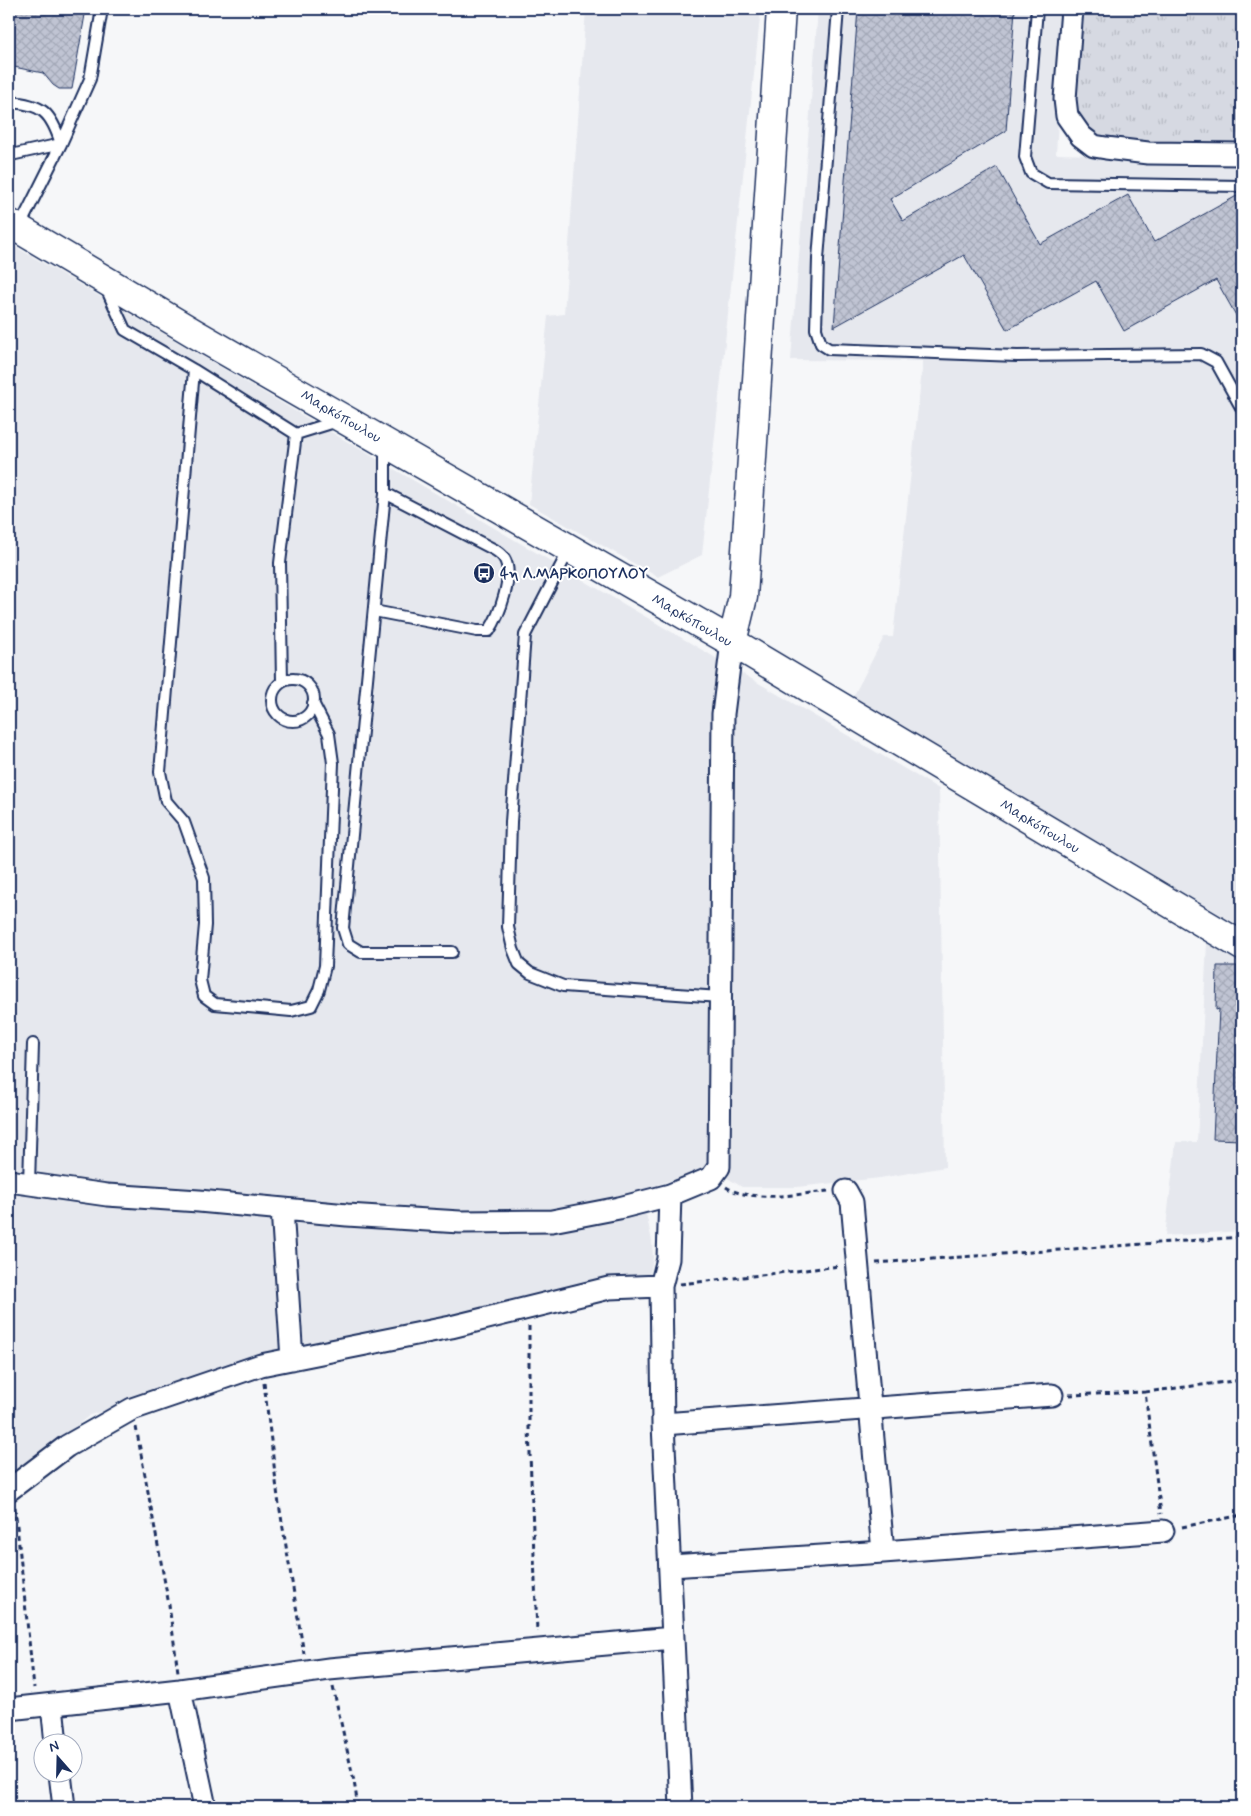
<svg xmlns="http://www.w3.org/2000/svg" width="1251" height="1816" viewBox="0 0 1251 1816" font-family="Mynerve,sans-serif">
<defs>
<pattern id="grass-tufts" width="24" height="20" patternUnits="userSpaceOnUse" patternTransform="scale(1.25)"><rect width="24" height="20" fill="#d6d9e2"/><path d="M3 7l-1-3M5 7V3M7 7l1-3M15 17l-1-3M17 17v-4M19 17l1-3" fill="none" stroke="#b7bbc4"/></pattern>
<pattern id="building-cross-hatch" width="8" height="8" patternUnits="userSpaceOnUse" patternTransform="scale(1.25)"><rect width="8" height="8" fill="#c0c4d3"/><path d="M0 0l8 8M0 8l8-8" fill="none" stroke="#a4a9b8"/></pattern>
</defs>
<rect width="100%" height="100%" fill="#f6f7f9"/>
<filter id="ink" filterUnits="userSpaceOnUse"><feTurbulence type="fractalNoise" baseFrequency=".02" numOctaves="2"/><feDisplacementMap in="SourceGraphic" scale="10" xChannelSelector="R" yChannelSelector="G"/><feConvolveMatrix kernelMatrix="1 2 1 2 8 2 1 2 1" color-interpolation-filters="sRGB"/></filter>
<g filter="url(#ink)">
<path fill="#e6e8ee" d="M586,9H761L702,555L658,577L529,504L548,316L564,314Z
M818,9H1065L1056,154L1242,159V927L852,699L884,637H893L923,361L791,360Z
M9,243L939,789L945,1167L880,1178L797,1187H742L724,1176L678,1178L641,1190L652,1241L653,1258L649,1281L255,1361L90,1415L9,1478Z
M1207,942L1242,964V1231L1165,1236L1176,1142H1197Z"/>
<path fill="url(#grass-tufts)" stroke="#7884a0" d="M1081,9H1242V148L1158,147L1088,137L1071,104Z"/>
<path fill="url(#building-cross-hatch)" stroke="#1b2f5e" d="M9,9H86L72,89H59L53,85L43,73L9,66Z
M858,9H1015L1006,131L890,199L903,221L997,167L1040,244L1128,195L1154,242L1242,193V326L1216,280L1124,331L1096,281L1007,330L964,255L834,327Z
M1217,966H1237V1010H1242V1140L1213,1139L1219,1009L1216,1010Z"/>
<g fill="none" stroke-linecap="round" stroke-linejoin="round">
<g stroke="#1b2f5e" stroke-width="14">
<path id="lane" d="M838,9L818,259L816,329L821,344L829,349L1017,356L1201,354L1216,362L1242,409
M1037,9L1025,157L1031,173L1048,183L1242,186
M9,102C42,104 51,112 61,144
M9,151L11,155L61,144
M19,228L61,144L90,79L102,9
M106,288L125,330L194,370L296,434L338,421
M194,370L160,772L166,801L184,822L204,878L205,925L200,980L204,996L215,1004L291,1011L311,1006L319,990L325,966L333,763L329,734L313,703
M385,447V493L343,928L348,944L361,952H452
M569,550L525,635L511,822L508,927L513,949L519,964L530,973L563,986L720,997
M374,611L477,631H489C499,616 515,575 504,558C502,555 498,552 495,550L385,493
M272 700a21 21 0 1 1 42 0a21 21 0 1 1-42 0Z
M282,682L280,563L296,434
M29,1184L33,1044"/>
</g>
<g stroke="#1b2f5e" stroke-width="25">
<path id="street" d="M1072,9L1065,99L1067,116L1081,136L1094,146L1106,148L1148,153L1242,154
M9,1181L107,1195L199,1201L347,1215L460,1222L552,1221L619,1208L670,1195L711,1178L719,1167L723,714L732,642
M846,1191L852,1202L883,1552L1163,1531
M670,1195L668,1259L661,1286L663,1424L1052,1395
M282,1209L292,1359
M9,1490L67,1446L132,1409L261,1365L451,1327L609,1288L661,1286
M671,1566L883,1552
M673,1638L681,1807
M180,1690L205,1807
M52,1705L56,1744
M9,1709L180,1690L329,1669L673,1638L663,1424
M60,1774L64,1807"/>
</g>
<g stroke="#1b2f5e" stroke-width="31">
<path id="secondary" d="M9,223L194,333L732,642L1242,946
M732,642L743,597L781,9"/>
</g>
<path stroke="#1b2f5e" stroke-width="3" stroke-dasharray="5 4" stroke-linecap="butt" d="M726,1187C750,1203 800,1194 828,1191
M876,1263L1242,1237
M680,1284L840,1266
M529,1326V1428L537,1632
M264,1383L278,1498L304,1654
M1145,1392L1242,1380
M1069,1395L1145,1392L1161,1514
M136,1427L169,1605L178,1672
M15,1507L34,1688
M1182,1527L1242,1515
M333,1687L354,1781L358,1807"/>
<use href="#lane" stroke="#fff" stroke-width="10"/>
<use href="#street" stroke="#fff" stroke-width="21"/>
<use href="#secondary" stroke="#fff" stroke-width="28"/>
</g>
</g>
<defs>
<g id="bus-disc" transform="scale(1.125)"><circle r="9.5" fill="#1b2f5e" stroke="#fff"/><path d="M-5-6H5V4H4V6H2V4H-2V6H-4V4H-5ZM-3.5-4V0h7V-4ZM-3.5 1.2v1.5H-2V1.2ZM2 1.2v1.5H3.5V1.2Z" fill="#fff"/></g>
</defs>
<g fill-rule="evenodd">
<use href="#bus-disc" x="484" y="573"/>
</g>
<g text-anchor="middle" stroke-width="4" stroke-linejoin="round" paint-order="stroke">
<g font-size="15" fill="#1b2f5e" stroke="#fff">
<text transform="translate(341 416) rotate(30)" y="5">Μαρκόπουλου</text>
<text transform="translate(692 620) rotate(30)" y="5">Μαρκόπουλου</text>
<text transform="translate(1040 826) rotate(31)" y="5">Μαρκόπουλου</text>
</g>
<g font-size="15" font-weight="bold" fill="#1b2f5e" stroke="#fff" text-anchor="start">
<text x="500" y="578">4η Λ.ΜΑΡΚΟΠΟΥΛΟΥ</text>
</g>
</g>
<rect width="1251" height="1816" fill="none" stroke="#fff" stroke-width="30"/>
<rect x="15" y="15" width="1221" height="1786" fill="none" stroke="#1b2f5e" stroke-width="2" filter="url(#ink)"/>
<g transform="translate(58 1758) rotate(340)"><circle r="24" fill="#ffffff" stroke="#a4acbf"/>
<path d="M0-4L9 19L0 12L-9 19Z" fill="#1b2f5e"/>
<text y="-8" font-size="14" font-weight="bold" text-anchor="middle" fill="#1b2f5e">N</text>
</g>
</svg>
